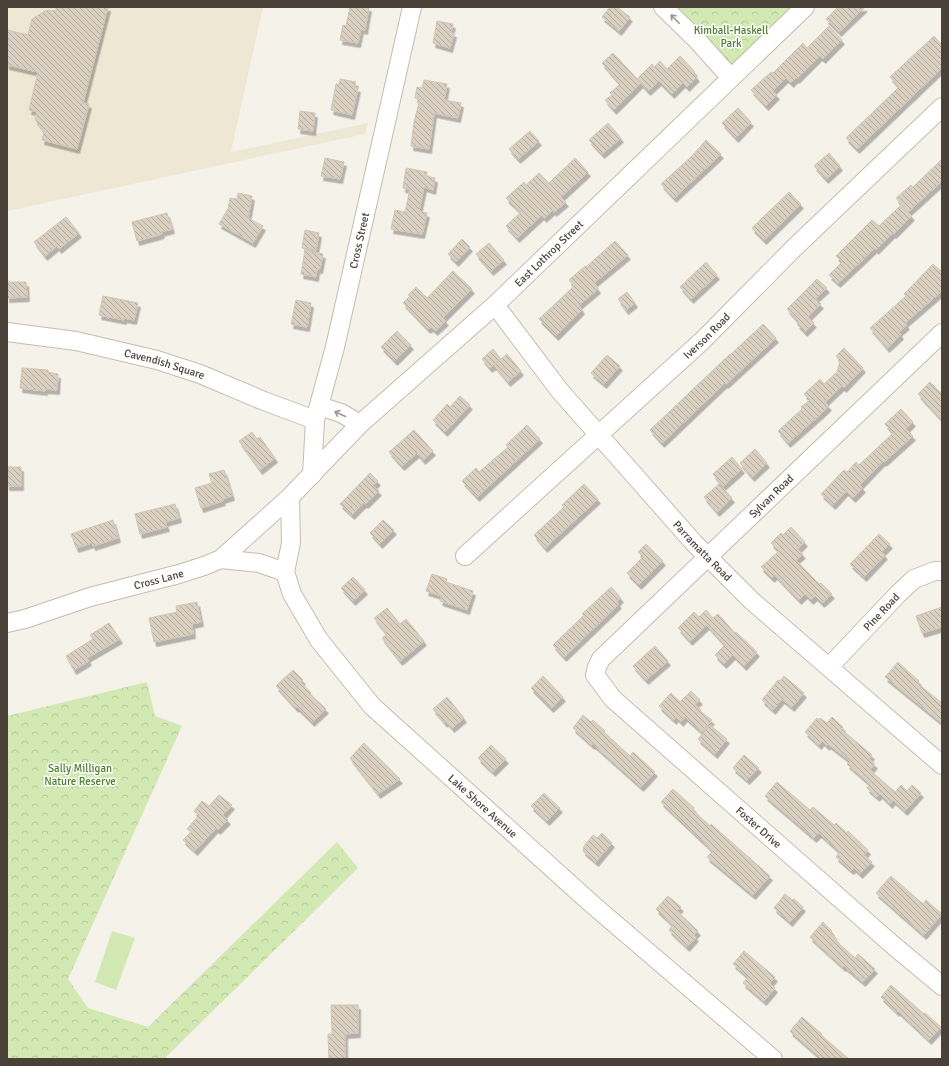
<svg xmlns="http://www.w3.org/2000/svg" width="949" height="1066" viewBox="0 0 949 1066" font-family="Signika,sans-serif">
<defs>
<pattern id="park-crowns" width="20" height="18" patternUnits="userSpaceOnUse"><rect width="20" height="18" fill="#d2e9b3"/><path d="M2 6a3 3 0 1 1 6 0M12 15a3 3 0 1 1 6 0" fill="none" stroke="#b6c99b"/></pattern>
<pattern id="building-back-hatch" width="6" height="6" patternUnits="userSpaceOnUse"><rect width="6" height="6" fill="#dad0c2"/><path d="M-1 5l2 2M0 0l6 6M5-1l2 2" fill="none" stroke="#b3aa9f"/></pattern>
<filter id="shadow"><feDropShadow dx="2.5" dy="4.5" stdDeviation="0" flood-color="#0004"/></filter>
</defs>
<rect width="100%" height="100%" fill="#f5f2ea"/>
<path fill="#eee7d4" d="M7,7H263L231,152L368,123L365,134L7,211Z"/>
<path fill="url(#park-crowns)" d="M663,7H798L731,78Z
M147,682L155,716L182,726L68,979L88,1008L148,1027L337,842L358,868L164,1059H7V716Z"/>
<path fill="#d2e9b3" d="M112,931L135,938L116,990L95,982Z"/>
<path fill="url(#building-back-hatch)" stroke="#d2c5b3" filter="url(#shadow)" d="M56,7H108L83,103L89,104L77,149L42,140L44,132L35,119L37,112L29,110L38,72L7,65V30L28,35L32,19L47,10L56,11Z
M350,7H369L365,30L361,29L358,43L340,40L343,25L346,26Z
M610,7H617L630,17L619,31L602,17Z
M838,7H865L839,32L826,19Z
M437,21L453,24L451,32L454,33L450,48L433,43Z
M829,26L842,40L823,59L820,56L797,79L796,78L791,83L786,78L773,91L777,95L766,106L751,90L771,72L773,73L803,43L807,48Z
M934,36L942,45V68L857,149L846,138L899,87L890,77Z
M613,53L641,83L614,110L605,100L612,95L610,93L620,84L602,63Z
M680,56L695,72L693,73L697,77L687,87L683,83L672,94L659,81L648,91L637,79L652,64L654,67L660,61L667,69Z
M340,79L356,82L354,87L358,88L352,115L331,110L336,84H339Z
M424,80L447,84L444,100L461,103L458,118L434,113L429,149L411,146L414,122L420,99L415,98L417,87L422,88Z
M738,108L751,122L736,138L722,123Z
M300,111L315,113L313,131L298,129Z
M608,123L621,138L602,154L589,140Z
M530,131L539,141L518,159L509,149Z
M706,140L721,154L674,198L661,184L692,156Z
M829,153L840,166L826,179L814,166Z
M325,158L344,162L340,179L321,176Z
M575,158L588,172L561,197L566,202L554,212L553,210L544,218L542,215L517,238L506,226L521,212L506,198L524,182L526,185L539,173L549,183Z
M942,159V181L908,212L896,198L911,185L913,187Z
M406,168L427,172L426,176L435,178L433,190L424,187L419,211L427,213L422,234L391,229L395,210L405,212L410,189L403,188Z
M789,192L801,204L764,240L752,228Z
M238,193L252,196L248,218L263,226L253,243L219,224L228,209L230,198L237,199Z
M901,205L912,216L894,234L893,233L876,250L875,248L838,283L829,275L842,262L836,256L872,220L879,226Z
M167,213L172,229L161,232L162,234L137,241L132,222Z
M66,217L79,233L59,249L57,246L45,256L34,242Z
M305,230L319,233L316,250L302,248Z
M462,239L470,247L456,262L448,254Z
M615,241L628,255L594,283L598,289L579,305L582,310L556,336L539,319L574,286L569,280L585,266L586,267Z
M489,243L504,260L491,271L476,254Z
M305,250L323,254L320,269H317L316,277L301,274Z
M706,262L717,275L691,299L680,287Z
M933,264L942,272V291L905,323L907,325L899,332L901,335L887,348L870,328L906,296L904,294Z
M453,271L472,289L443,318L446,321L435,331L431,327L428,329L403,303L410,296L408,295L416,287L427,298Z
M817,279L827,288L815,299L821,304L808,317L814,323L805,332L797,324L799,322L787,309Z
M7,282H26L27,297L7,298Z
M627,292L635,303L626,310L618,299Z
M103,296L138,303L134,320L124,318V320L99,315Z
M296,300L311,303L307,327L291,324Z
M763,324L776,338L726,384L725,383L662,443L650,430L730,354V355Z
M397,331L411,345L395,361L381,347Z
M844,348L863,368L844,388L842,386L825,402L829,406L823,412L788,443L778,431L802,409L801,407L810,400L804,394L820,379L824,384L837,372L840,361L836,356Z
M493,349L501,359L490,368L482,359Z
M507,354L521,371L508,382L494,365Z
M607,355L620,366L604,384L591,373Z
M22,368L48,370V372L58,374L57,390L45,389V391L20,388Z
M930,382L942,394V420L918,394Z
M460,396L470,405L445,432L433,420L447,404L450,407Z
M901,409L913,422L906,429L913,436L884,462L883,461L860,485L863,488L853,498L846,491L833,505L821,494L844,470L847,472L856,462L859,465L893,433L885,424Z
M527,425L540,439L477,497L462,481L476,468L479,472L508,447L506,445Z
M414,430L433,451L423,460L417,453L402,466L389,452Z
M252,432L257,439L260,437L275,458L260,470L239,441Z
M755,449L767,463L752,477L740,463Z
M732,457L742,469L723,486L713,474Z
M7,467H21V486H7Z
M224,470L232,496L222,499L223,501L201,508L195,488L212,483L209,474Z
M370,473L378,481L373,486L379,491L366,504L364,503L352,515L340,504Z
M584,484L598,499L545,548L534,535L564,507L562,505Z
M719,484L732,498L717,512L704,497Z
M175,504L179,518L165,522L167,527L140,534L135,514Z
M113,520L118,538L93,546L92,543L76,548L71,534Z
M383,520L394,530L380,544L370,533Z
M791,527L805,542L798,549L803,554L796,560L819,584L821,583L832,594L822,603L815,596L811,600L805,594L799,600L775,575L772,578L761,567L779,551L771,543L781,533L783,535Z
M879,534L890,544L882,552L885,555L864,577L850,564Z
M646,544L663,561L639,585L627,573L643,557L638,552Z
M432,574L447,579L446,582L473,591L467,610L440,601L442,596L426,591Z
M353,577L365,590L353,601L341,588Z
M611,587L621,598L617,602L619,604L564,657L553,645L584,615L582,614Z
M197,602L201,622L192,624L193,634L154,642L149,618L177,612L176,606Z
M942,607V627L922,633L916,616Z
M387,608L400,624L406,619L424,641L400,661L382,638L387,634L374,618Z
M706,610L713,618L718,614L735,633L736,632L757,652L744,666L733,655L724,664L715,655L725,645L707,625L690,641L678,628L694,612L699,617Z
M109,623L120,639L87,658L89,661L74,670L66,656L93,639L90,635Z
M655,646L668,661L646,680L633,666Z
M898,662L919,681L917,683L942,703V723L885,677Z
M293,670L303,680L301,682L311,693L310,694L326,709L312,722L297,707L296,708L276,686Z
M543,676L563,697L551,708L531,688Z
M784,676L804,693L792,707L782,699L773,710L762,700L778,680L780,681Z
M691,691L700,700L695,704L701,710L700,711L712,720L702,732L685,717L681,722L676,717L674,720L659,706L671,693L680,702Z
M447,697L464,718L452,728L446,721L445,723L433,709Z
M583,715L591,722L593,720L605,731L604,732L630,756L633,752L655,772L641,787L593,744L592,745L573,728Z
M832,717L843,727L841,729L872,755L869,759L875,764L870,770L895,792L901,785L907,791L912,785L921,793L905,811L893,800L890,804L880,794L877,797L867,788L870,784L847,764L850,761L828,744L827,746L822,741L819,745L805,732L817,718L819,720L820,718L827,723Z
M710,725L727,739L715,754L698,739Z
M364,743L400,779L378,794L350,758Z
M491,745L506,759L493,772L478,758Z
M744,755L759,768L747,780L733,768Z
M777,782L810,810L813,807L834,825L836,823L847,833L848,831L868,850L864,855L872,862L860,874L854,868L851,870L836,857L840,852L819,833L814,838L765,796Z
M673,789L694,808L693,810L710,826L711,824L770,876L753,895L707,857L713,851L661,802Z
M544,793L560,808L547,821L531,806Z
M219,795L232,805L223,815L228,820L218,830L216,828L195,851L183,840L191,832L187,829L199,815L194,811L202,801L209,806Z
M602,833L612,843L596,862L583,851L584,846L593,835L597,838Z
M891,876L923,904L926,900L942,914L924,935L876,893Z
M785,894L792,900L794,899L803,907L790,922L774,908Z
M668,896L681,907L677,911L698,931L694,935L696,937L687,947L669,930L673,925L656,909Z
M823,922L832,931L830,933L837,939L836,941L855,958L858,954L875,969L863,982L844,966L843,967L810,937Z
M744,951L775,977L770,983L775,988L764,1001L743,983L748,977L733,964Z
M891,985L924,1014L925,1013L941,1027L929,1040L898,1011L897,1012L881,997Z
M331,1005H358V1033L345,1034V1059H329L328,1034H332Z
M802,1017L822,1034L821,1035L849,1059H822L790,1031Z"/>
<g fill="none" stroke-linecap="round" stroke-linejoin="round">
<g stroke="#c4bcb0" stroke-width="20">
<g id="minor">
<path d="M663,7L696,39L731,78"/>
<path id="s1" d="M495,305L560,391L694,543L752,601L942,765"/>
<path id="s2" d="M7,332L76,341L157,360L200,374L264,401L315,420"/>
<path id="s3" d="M942,333L601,659L597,667L595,675L613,699L894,946L942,986"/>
<path d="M319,406L341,413L360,424"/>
<path id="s4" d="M312,475L315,420L335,347L412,7"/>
<path id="s5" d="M290,497L291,543L285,572L292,594L319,640L372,706L593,905L773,1059"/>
<path id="s6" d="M465,556L702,341L794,248L942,107"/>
<path d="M221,559L259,563L285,572"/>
<path id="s7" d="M7,623L25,619L90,597L179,574L204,566L221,559L290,497L360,424L495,305L805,7"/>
<path id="s8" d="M829,667L898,594L914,579L935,571H942"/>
</g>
</g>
<use href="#minor" stroke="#fff" stroke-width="18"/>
</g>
<defs><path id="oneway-shaft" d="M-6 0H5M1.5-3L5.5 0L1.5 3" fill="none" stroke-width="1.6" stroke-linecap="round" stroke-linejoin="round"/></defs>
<g stroke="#9b9792">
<use href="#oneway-shaft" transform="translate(675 19) rotate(-135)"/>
<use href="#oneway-shaft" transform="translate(340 414) rotate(-156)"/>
</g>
<g text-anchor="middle" stroke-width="3" stroke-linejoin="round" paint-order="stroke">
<g font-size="11" fill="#4a7d2a" stroke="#fff">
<text x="731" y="34">Kimball-Haskell<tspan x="731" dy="13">Park</tspan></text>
<text x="80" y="772">Sally Milligan<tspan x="80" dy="13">Nature Reserve</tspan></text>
</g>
<g font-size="11" fill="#4a4238" stroke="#fff">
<text dy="4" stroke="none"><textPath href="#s4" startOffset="240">Cross Street</textPath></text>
<text dy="4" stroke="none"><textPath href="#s7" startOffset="672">East Lothrop Street</textPath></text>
<text dy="4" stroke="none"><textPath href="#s6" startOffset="327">Iverson Road</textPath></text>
<text dy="4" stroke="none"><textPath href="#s2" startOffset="161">Cavendish Square</textPath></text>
<text transform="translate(771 496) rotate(-44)" y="4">Sylvan Road</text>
<text dy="4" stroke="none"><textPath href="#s1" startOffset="322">Parramatta Road</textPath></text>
<text dy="4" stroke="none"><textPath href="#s7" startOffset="158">Cross Lane</textPath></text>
<text dy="4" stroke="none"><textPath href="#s8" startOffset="76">Pine Road</textPath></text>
<text dy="4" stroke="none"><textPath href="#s5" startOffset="386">Lake Shore Avenue</textPath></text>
<text dy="4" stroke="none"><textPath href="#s3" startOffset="713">Foster Drive</textPath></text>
</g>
</g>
<rect width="949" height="1066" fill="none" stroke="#4a4238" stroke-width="16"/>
</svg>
